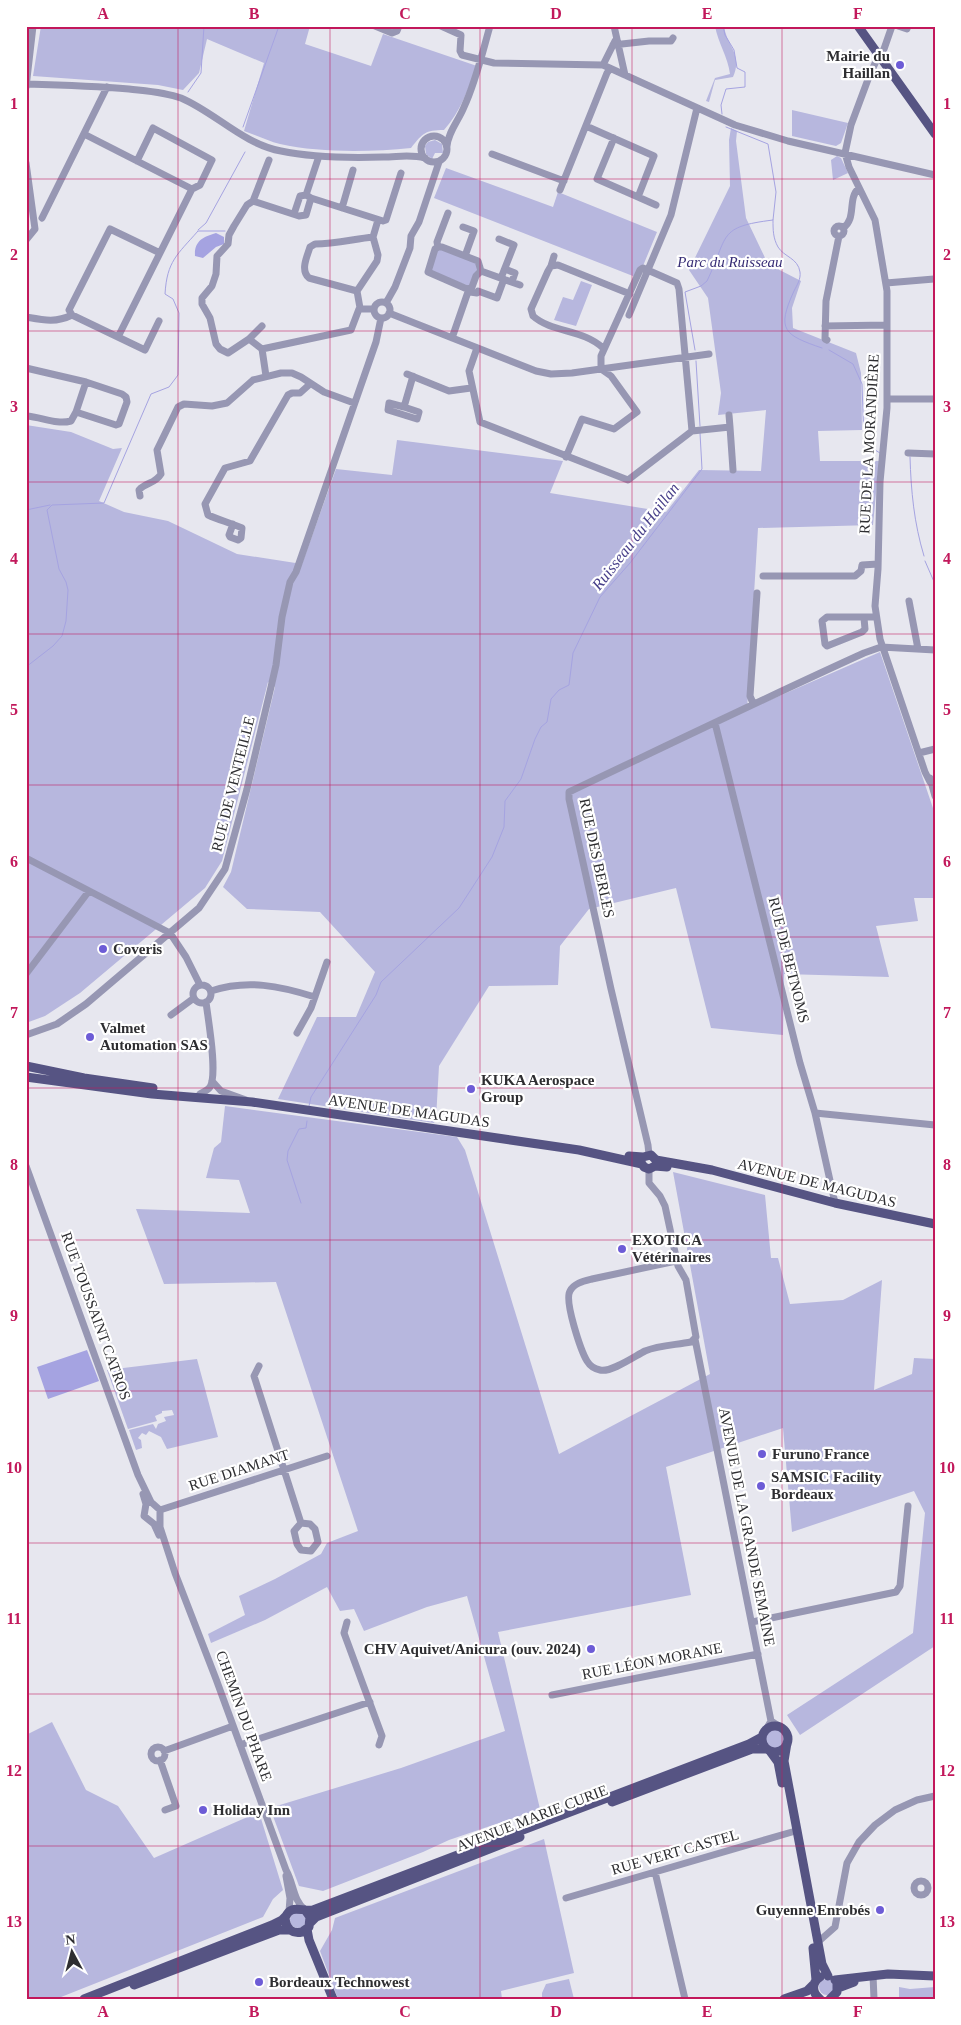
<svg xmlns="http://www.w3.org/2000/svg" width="961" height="2025" viewBox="0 0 961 2025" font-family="'Times New Roman',serif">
<rect width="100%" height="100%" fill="#e7e7ef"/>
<path fill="#b7b7de" d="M41,26H310L305,44L371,66L383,34L477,66C468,89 461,111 444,130C425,130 423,133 411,148C371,152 320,153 280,144C268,141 256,135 244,131L264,63L207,39L199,73L183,90L158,85L33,76Z
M715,26H724C727,47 743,54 733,77L715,80L709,102L706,101L715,78L730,74C728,57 718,43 715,26Z
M792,110L848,123L841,143L836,146L792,136Z
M731,128L737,131L736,141L746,218L768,264L801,281L792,308L793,328L856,353L861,373L862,430L818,431L820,461H879L873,525L758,528L747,710L880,652L935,814V898H914L918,921L876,926L889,977L784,974L783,1035L711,1028L676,888L589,909L560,946L558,985L489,986L439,1066L436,1119L434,1123L278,1099L317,1017H356L375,972L320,912L247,909L223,887L231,872L275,687L268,682L222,861L205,888L80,993L45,1016L26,1023V425L71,432L113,449L122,448L99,501L124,512L168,521L237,554L302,564L336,469L392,475L397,440L563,461L550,493L666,512L699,470L761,471L766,410L718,415L721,393L708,298L689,270L730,186L729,140Z
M435,140L442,144L443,153H435L432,159L426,154L425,146L428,142Z
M837,156L841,158L848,173L833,180L831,160Z
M446,168L553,207L558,192L657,232L638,278L434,198Z
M439,249L476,262L479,268L469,286L431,273L437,250Z
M581,281L592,285L576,326L554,320L563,297L573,300Z
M225,1106L457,1137L465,1150L559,1454L710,1374L673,1172L765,1195L771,1258H778L790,1304L843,1300L882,1280L874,1390L912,1374L914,1358L935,1359V1646L800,1735L787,1715L913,1633L925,1513L914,1491L792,1532L783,1428L666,1467L691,1595L498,1632L540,1809L449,1840L423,1852L323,1891L299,1886L270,1808L401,1768L505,1731L467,1596L427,1607L364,1631L354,1609L340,1611L327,1587L265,1620L211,1643L208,1634L245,1615L239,1596L275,1579L321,1554L327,1543L358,1531L276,1282L164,1284L136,1209L250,1213L239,1180L206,1178L214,1148L221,1142Z
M197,1359L218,1437L167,1449L161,1437L149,1431L146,1435L142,1433L138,1438L141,1440L142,1448L136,1450L129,1430L153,1424L156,1429L158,1424L166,1421L164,1417L174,1415L172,1410L162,1411V1413L155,1416L157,1421L128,1429L107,1370Z
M52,1722L86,1790L118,1806L154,1858L259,1812L283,1890L273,1899L263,1917L56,1999H26V1735Z
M766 1739a9 9 0 1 1 18 0a9 9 0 1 1-18 0Z
M544,1839L574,1973L501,1991L502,1999H338L320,1951L332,1930L335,1918Z
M290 1920a8 8 0 1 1 16 0a8 8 0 1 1-16 0Z
M569,1979L574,1999H542V1993L546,1984Z
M819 1987a8 8 0 1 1 16 0a8 8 0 1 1-16 0Z
M899,1987L910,1989L935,1987V1999H899Z"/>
<path fill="#a5a3e1" d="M216,233L224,237V244L216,247L203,258L195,256C194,241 203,237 216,233Z
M87,1350L99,1381L48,1399L37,1367Z"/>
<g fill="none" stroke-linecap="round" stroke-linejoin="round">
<path stroke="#a5a3e1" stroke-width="1" d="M188,92L201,73L204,26
M722,114L721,105L726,89L745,87V72L737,68L734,50L725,35L723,26
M243,127L279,26
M773,220C773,230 773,238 778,247C784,257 798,258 800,272C801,279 797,285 794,291C776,330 784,335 822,348
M198,230L206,223L245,152
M695,350L685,292L701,286L707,281C729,235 717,227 773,220L776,192L768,144L726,127
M829,350L853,364L862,384L864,441L867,445L880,453
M696,361L700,426
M910,457C911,491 914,523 924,556
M26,510L50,505
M925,561L935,584
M26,667L53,646L62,636L66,621L68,590L66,582L59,569L47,510L52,505L104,503L151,394L169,387L178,375L179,313L173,299L165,294C167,261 177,255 198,231H225
M309,1106L311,1097L376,995L381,982L459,908L492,857L504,827L505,801L521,779L535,739L541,727L547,722L551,699L559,690L569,685L573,653L600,597L630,563L702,469L700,433
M301,1203L287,1160L288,1151L299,1129L306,1128L307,1121"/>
<path stroke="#9797b3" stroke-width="7" d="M375,26L392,33L397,31L399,26
M441,26L461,35L460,51L462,55L494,63L603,65L735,125L788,141L935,175
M614,26L625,75
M892,26L884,49L879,55L870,74L851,125L845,153L849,167L875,220L887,291V408L880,482L878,569L875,606L880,639L925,772L930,782
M898,26L907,29L908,26
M613,45L649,41H671L673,38
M603,65L615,41
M26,84C61,85 94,86 129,89C146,91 164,92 181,98C216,113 243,144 281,151C314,158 350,158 383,157C398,157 410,154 425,158
M26,87L33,26
M586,126L654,156L638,197L597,179L614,138
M84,134L192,189L118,337
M421 149a13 13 0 1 1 26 0a13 13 0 1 1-26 0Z
M447,146C448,132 459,120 464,107C476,81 482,54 490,26
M492,154L564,181
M269,160L253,201L247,205L234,226L229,235L228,244L217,256L216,274L212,286L202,298V304L210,318L216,344L220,349L228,353L249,339L262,349L351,330L359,309H374
M137,161L153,128L212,160L200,185L192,189
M26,163L35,229L26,240
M560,190L607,73L610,69
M638,197L656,205
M311,198L383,221L386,220L401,173
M253,201L299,216L306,215L311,198L306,195
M342,208L353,170
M294,214L300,196L306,195L319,156
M42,218L107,87
M834 231a5 5 0 1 1 10 0a5 5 0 1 1-10 0Z
M463,227L474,231L465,256
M843,228C857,219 847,198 859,188
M373,237L378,220
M499,239L514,245L501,278
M438,247H442L478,261L481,271L476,276L472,287L467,289L428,272L435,249Z
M438,247L437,242L448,213
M551,266L554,256
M505,269L515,273L512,282
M481,271L520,285
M886,283L934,279
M357,291L309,278C300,270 307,257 310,247L315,244C335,244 354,239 373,237L378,255L377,261L357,291L360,308
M470,292L477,293L478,291L497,298L504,279
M374 310a8 8 0 1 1 16 0a8 8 0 1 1-16 0Z
M386,303L395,287L410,248L411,236L419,222L439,162
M389,313L536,371L551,374L572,373L709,354
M72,315L69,310L110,229L160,253
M72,315L145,350L159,321
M629,315L671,215L697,108
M26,317C43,320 56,323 72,315
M825,326L887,325
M452,338L469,289
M249,339L262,326
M827,340L825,339L826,301L839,236
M477,348L469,371L480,422L628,480L692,431L679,289L677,283L643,268L640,270L601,356V369L611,376L637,412L614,429L582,419L566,457
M603,348C583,329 552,333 533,316L531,309L548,271L551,266L558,265L630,294
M262,349L266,376
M26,368L86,382L122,394L126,397L127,402L119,424L116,425L76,412L71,421C56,425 42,417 26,416
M407,374L449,391L471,388
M887,399H935
M404,407L419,412L417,419L388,410L389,403L404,407L413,376
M76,412L86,382
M729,415L730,427
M692,431L730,427L733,470
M908,453L935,454
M140,496L139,490C146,482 155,484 161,474L157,450L178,407L184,404L212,406L227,403L253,380L281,373H292L301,377L324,392L354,403
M233,524L229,535L230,537L238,540L241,538L242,528C231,523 219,520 208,515L205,504L225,468L250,461L288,395L292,393H300L310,384
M763,576H855L861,571L862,565L878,564
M909,601L918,649
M864,618L865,629L862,632L827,646L825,644L822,621L827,617H876
M753,703L750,696L757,593
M715,723L800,1063L815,1113L835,1203
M919,753L935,749
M930,778L935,796
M26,858L170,933L186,957L200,985
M26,974L89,891
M193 994a9 9 0 1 1 18 0a9 9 0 1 1-18 0Z
M211,991C247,979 280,986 315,997
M171,1015L194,998
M297,1033L311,1008L327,962
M26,1035L57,1024L86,1004L199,908L225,869L247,789L271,687L276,665L282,617L290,582L296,572L376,342L381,318
M212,1081L221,1091L246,1100
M200,1094C204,1092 208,1090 210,1087C218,1074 208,1019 206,1002
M815,1113L935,1125
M649,1155L648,1145L611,989L569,799V792C668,745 765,698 864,653L881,647L935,650
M26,1166L138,1475L151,1502L160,1510V1527L175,1573L216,1679L286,1870C294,1884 293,1900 305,1910
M649,1169V1183L660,1196L665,1206L678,1266L686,1280L696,1337L691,1342C676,1345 659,1345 645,1351C635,1356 611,1373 600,1370C595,1369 590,1366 587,1361C581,1351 564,1301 570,1291C574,1283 584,1281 592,1279L676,1261
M695,1339L771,1721
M259,1366L254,1376L301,1523L294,1531L297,1544L301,1550L311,1551L318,1542L315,1529L310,1524L301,1523
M143,1494L146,1504L144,1516L154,1524L159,1535
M160,1510L327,1456
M347,1622L344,1633L382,1736L379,1745
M752,1622L896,1592L900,1586L908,1506
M552,1695L758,1654
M771,1721L780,1727
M767,1728L771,1721
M240,1745L370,1702
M151 1754a7 7 0 1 1 14 0a7 7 0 1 1-14 0Z
M164,1751L233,1726
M160,1760L176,1806L165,1810
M655,1872L685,1999
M286,1876L290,1898L289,1912
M914 1888a7 7 0 1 1 14 0a7 7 0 1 1-14 0Z
M566,1898L792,1832
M818,1942L835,1927L847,1863L859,1842L875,1825L895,1810L917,1800L935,1796
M873,1975L874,1999"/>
<path stroke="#565483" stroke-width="9" d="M858,26L935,134
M26,1066L84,1078L153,1088
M26,1077L152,1094L252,1102L579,1150L642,1164
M629,1156L643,1157L651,1155L656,1160
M656,1160L712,1170L835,1203L935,1224
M642,1164L644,1167L649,1169L655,1166L667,1167
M762 1739a13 13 0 1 1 26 0a13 13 0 1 1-26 0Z
M787,1743L784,1761L822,1964L828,1976
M770,1751L778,1762L782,1783
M612,1802L752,1749H767
M305,1910L310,1917L309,1927L302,1932C292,1934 286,1929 285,1918C291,1903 301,1912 313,1910L749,1744L762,1737
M310,1923L316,1917L520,1837
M307,1929L309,1940L333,1999
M813,1948L816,1980
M820,1977C811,1983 812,1993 820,1999
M835,1980L888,1974L935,1976
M134,1985L279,1930H290
M838,1988L854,1982
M84,1999L272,1925L282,1920L286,1916
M784,1999L807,1991L813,1985
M830,1999L837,1992V1983"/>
</g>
<path fill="none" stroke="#c2185b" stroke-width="1" stroke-opacity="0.55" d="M178,26V1999M330,26V1999M480,26V1999M632,26V1999M782,26V1999M26,179H935M26,331H935M26,482H935M26,634H935M26,785H935M26,937H935M26,1088H935M26,1240H935M26,1391H935M26,1543H935M26,1694H935M26,1846H935"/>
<g fill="#6d5cd6" stroke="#fff" stroke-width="2">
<circle cx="900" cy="65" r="5"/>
<circle cx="103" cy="949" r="5"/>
<circle cx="90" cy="1037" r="5"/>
<circle cx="471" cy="1089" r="5"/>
<circle cx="622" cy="1249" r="5"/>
<circle cx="762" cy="1454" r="5"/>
<circle cx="761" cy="1486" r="5"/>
<circle cx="591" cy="1649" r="5"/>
<circle cx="203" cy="1810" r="5"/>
<circle cx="880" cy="1910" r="5"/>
<circle cx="259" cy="1982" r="5"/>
</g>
<g text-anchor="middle" stroke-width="4.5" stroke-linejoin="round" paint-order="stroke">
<g font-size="15" font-weight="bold" fill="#2e2e31" stroke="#fff" text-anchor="start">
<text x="890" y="61" text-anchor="end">Mairie du<tspan x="890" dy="17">Haillan</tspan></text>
<text x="113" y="954">Coveris</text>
<text x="100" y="1033">Valmet<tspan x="100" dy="17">Automation SAS</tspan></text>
<text x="481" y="1085">KUKA Aerospace<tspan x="481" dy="17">Group</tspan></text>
<text x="632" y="1245">EXOTICA<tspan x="632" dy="17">Vétérinaires</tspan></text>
<text x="772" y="1459">Furuno France</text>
<text x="771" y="1482">SAMSIC Facility<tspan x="771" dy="17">Bordeaux</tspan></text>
<text x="581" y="1654" text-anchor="end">CHV Aquivet/Anicura (ouv. 2024)</text>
<text x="213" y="1815">Holiday Inn</text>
<text x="870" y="1915" text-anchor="end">Guyenne Enrobés</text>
<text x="269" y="1987">Bordeaux Technowest</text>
</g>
<g font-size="15" font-style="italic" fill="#382e76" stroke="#fff">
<text x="730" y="267">Parc du Ruisseau</text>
</g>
<g font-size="15" fill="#2e2e31" stroke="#fff">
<text transform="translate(869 444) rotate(-87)" y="5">RUE DE LA MORANDIÈRE</text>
<text transform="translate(233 784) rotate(-76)" y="5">RUE DE VENTEILLE</text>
<text transform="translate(597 858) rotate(78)" y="5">RUE DES BERLES</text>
<text transform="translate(789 960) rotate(76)" y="5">RUE DE BETNOMS</text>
<text transform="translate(409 1111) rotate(8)" y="5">AVENUE DE MAGUDAS</text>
<text transform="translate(817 1183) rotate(14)" y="5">AVENUE DE MAGUDAS</text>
<text transform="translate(96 1316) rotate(70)" y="5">RUE TOUSSAINT CATROS</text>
<text transform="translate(239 1470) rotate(-18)" y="5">RUE DIAMANT</text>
<text transform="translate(747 1527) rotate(79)" y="5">AVENUE DE LA GRANDE SEMAINE</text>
<text transform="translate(652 1661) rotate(-11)" y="5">RUE LÉON MORANE</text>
<text transform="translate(244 1716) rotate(70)" y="5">CHEMIN DU PHARE</text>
<text transform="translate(532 1818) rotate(-21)" y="5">AVENUE MARIE CURIE</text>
<text transform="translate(675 1852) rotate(-16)" y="5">RUE VERT CASTEL</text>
</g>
<g font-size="16" font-style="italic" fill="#48408a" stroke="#fff">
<text transform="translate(635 536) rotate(-52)" y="6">Ruisseau du Haillan</text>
</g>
</g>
<rect width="961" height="2025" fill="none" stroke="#ffffff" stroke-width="55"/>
<g transform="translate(72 1952) rotate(353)" stroke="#ffffff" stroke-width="4" paint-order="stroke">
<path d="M0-4L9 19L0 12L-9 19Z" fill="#2e2e31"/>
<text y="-8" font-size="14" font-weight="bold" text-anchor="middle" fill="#2e2e31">N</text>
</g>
<rect x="28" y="28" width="906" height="1970" fill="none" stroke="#c2185b" stroke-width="2"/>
<g font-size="16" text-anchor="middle" font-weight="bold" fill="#c2185b">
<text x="103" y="19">A</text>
<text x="254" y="19">B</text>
<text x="405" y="19">C</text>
<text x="556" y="19">D</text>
<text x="707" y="19">E</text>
<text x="858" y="19">F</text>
<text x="14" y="109">1</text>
<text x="947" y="109">1</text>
<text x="14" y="260">2</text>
<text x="947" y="260">2</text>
<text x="14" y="412">3</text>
<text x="947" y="412">3</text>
<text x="14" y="564">4</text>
<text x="947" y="564">4</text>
<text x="14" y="715">5</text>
<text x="947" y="715">5</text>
<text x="14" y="867">6</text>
<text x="947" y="867">6</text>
<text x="14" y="1018">7</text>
<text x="947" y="1018">7</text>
<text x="14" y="1170">8</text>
<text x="947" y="1170">8</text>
<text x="14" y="1321">9</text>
<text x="947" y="1321">9</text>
<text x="14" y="1473">10</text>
<text x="947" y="1473">10</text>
<text x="14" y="1624">11</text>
<text x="947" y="1624">11</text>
<text x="14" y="1776">12</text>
<text x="947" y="1776">12</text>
<text x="14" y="1927">13</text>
<text x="947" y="1927">13</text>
<text x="103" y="2017">A</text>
<text x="254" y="2017">B</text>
<text x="405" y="2017">C</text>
<text x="556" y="2017">D</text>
<text x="707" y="2017">E</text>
<text x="858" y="2017">F</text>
</g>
</svg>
